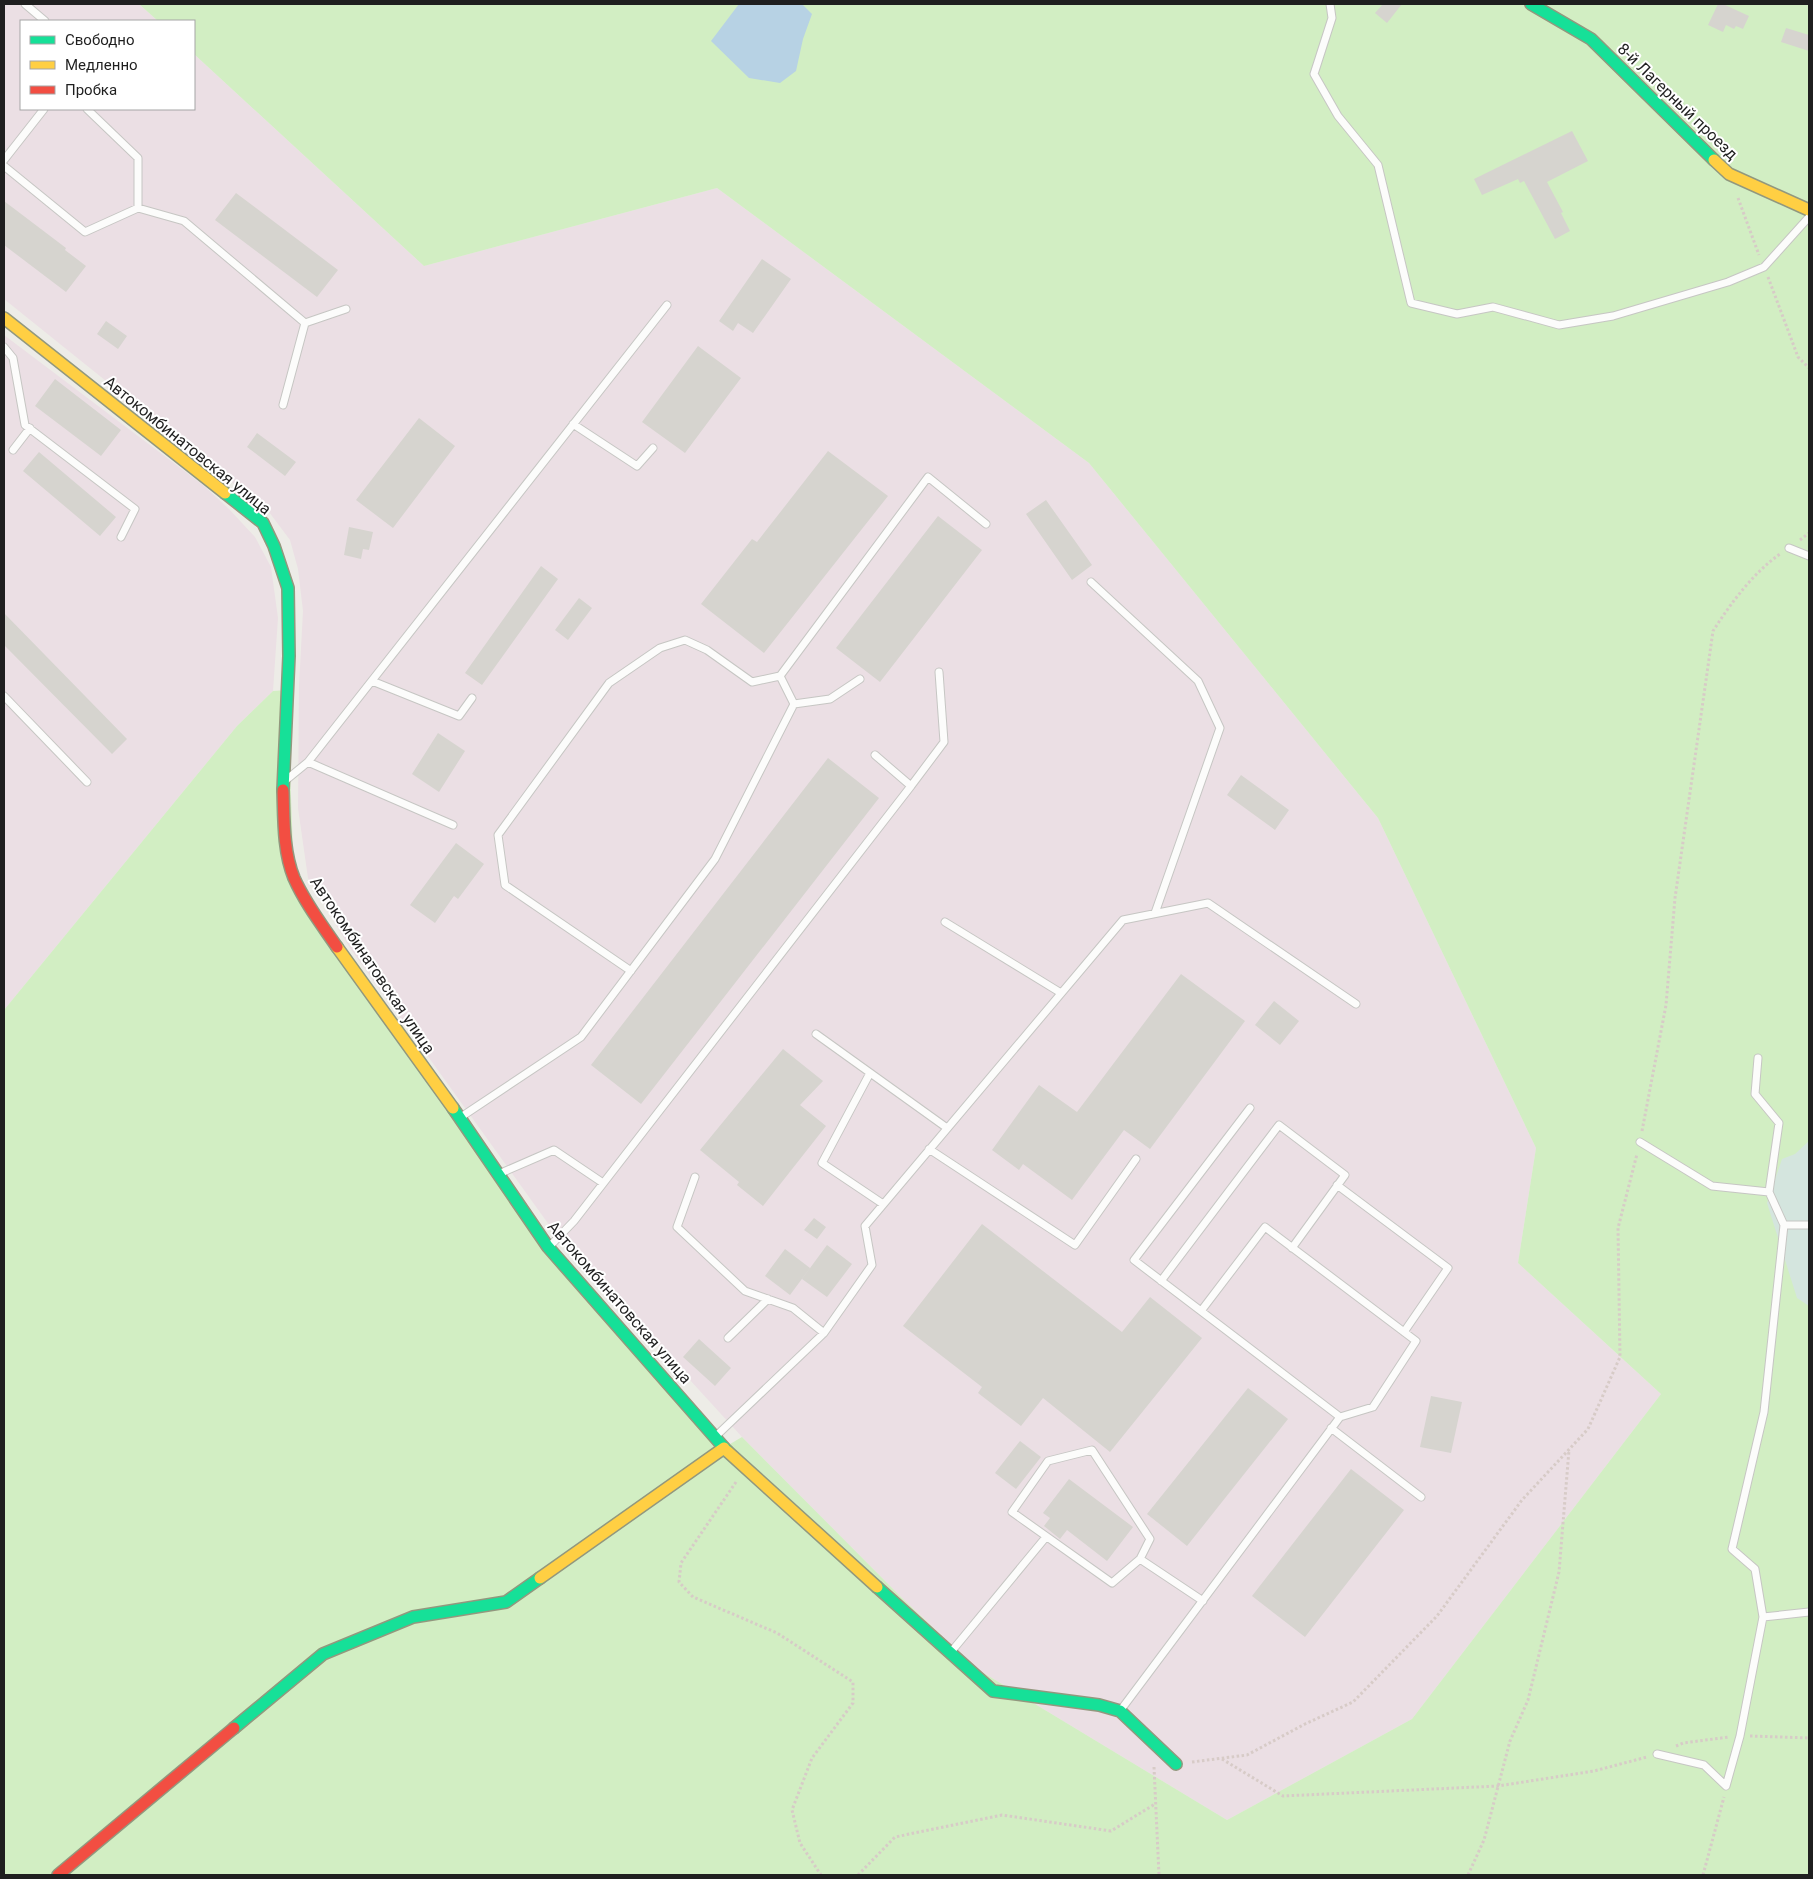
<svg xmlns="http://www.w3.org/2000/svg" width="1813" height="1879" viewBox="0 0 1813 1879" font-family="Roboto,sans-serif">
<rect width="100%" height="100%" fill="#edece7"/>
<path fill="#ebdfe4" d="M4,4H139L158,21H21V109H194V54L424,266L717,188L1089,463L1378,818L1536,1148L1518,1263L1661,1394L1412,1719L1227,1820L977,1669L902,1598L742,1437L552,1229L350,948L308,878L298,808L299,686L303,611L298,569L290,540L269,512L4,299Z
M4,335L203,485L229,509L255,537L271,567L278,618L273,691L237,726L4,1010Z"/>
<path fill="#d2eec3" d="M139,4H1809V1875H4V1010L237,726L273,691L287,690L294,877L548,1247L725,1447L742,1437L902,1598L977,1669L1227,1820L1412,1719L1661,1394L1518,1263L1536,1148L1378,818L1089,463L717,188L424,266L194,54V21H158Z"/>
<path fill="#d4e5de" d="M1809,1141V1306L1797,1298L1767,1203L1782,1159L1795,1154Z"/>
<path fill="#b7d2e4" d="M739,4H802L812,14L803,39L796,71L780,83L749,78L711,41Z"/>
<path fill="#d6d4cf" d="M1383,4H1402L1387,23L1375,13Z
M1718,4H1723L1749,16L1743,29L1736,26L1734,29L1726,25L1723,32L1708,25Z
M1786,28L1809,35V51L1781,42Z
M1572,131L1588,161L1547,182L1563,212L1561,213L1570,231L1555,239L1524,181L1520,183L1518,179L1482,195L1474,179Z
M236,193L338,270L317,297L215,220Z
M4,201L66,248L65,250L86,266L66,292L4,245Z
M762,259L791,279L753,333L738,323L733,331L719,321Z
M106,321L127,336L118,349L97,334Z
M698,346L741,378L685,453L642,422Z
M55,379L121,430L101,456L35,406Z
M419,418L455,446L393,528L356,500Z
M257,433L296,462L285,476L247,447Z
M828,451L888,496L764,653L701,604L752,539L757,542Z
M39,452L116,517L100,536L23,471Z
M1046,500L1092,565L1072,580L1026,514Z
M938,516L982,550L880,682L836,648Z
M349,527L373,532L369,550L363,549L361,559L344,555Z
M541,566L558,579L482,685L465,673Z
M579,598L592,608L568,640L555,630Z
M4,613L127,739L112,754L4,645Z
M438,733L465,751L439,792L412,774Z
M828,758L879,798L641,1104L591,1065Z
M1241,775L1289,810L1275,830L1227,795Z
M456,843L484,864L458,899L454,896L435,923L410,905Z
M1181,974L1245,1021L1150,1149L1124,1130L1072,1200L1023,1164L1019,1170L992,1150L1039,1085L1077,1112Z
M1274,1001L1299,1021L1280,1045L1255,1025Z
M783,1049L823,1081L800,1105L826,1126L763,1206L737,1185L739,1182L700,1150Z
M814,1218L826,1227L817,1239L804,1230Z
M982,1224L1122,1332L1150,1297L1202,1338L1110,1452L1043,1398L1021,1426L978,1393L982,1387L903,1326Z
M827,1245L852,1264L827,1297L802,1279Z
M785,1249L810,1268L790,1295L765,1276Z
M699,1339L731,1368L715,1386L683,1357Z
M1248,1388L1288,1419L1187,1546L1147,1514Z
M1431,1396L1462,1402L1451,1453L1420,1447Z
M1020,1441L1041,1457L1016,1489L995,1473Z
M1351,1469L1404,1510L1305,1637L1252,1596Z
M1069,1479L1133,1527L1107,1561L1067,1530L1060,1539L1044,1526L1050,1518L1043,1513Z"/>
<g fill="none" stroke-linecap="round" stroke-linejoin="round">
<g stroke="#c6c6c3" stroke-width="9">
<path id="lane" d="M25,4L45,21
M1330,4L1332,18L1314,74L1338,116L1378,165L1411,303L1457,314L1493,307L1559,325L1613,316L1728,282L1764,267L1809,217
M87,109L138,158V208L184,221L305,323L283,405
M4,160L44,109
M4,166L85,232L138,208
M305,323L346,309
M4,347L13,358L25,425L135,509L121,537
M573,424L637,466L653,448
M13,450L30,428
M1789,548L1809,556
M1091,582L1198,681L1220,728L1155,913
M372,681L459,716L472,698
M4,696L87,782
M794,704L830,699L860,679
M875,755L911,786L944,742L939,672
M308,762L453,825
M286,780L308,762L667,305
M945,922L1061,993
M631,971L505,885L498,835L609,683L660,648L685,640L707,650L752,682L780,676
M816,1034L947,1128
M1758,1058L1755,1094L1779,1123L1769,1192L1784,1225L1764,1412L1732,1549L1755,1569L1763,1617
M870,1073L822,1163L883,1204
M461,1117L581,1037L715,859L794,704L780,676L928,477L986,524
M1640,1142L1712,1186L1769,1192
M929,1149L1075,1245L1136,1159
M501,1173L554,1150L603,1183
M695,1177L677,1227L745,1291L793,1308L824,1333
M1337,1185L1448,1268L1404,1332
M1784,1225H1809
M550,1246L574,1221L911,786
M1161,1281L1279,1125L1345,1175L1292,1248
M1201,1311L1265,1227L1416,1341L1373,1407L1340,1417
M728,1338L768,1299
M1331,1428L1421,1497
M715,1437L824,1333L872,1265L865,1226L1123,920L1208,903L1356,1004
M1092,1450L1150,1539L1140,1559L1112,1583L1012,1512L1048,1461Z
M1140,1559L1203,1601
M951,1652L1046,1537
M1120,1711L1340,1417L1134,1260L1250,1108
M1657,1754L1704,1765L1726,1786L1740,1736L1763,1617L1809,1612"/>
</g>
<g stroke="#92987e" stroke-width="14">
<path id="fast" d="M1531,4L1591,39L1714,160
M225,493L263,523L274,546L288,588L289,656L283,790
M453,1108L548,1247L727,1451
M877,1587L993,1691L1099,1705L1120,1711L1176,1764
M234,1728L323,1654L413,1617L506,1602L540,1578"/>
</g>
<g stroke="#92987e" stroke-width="14">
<path id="slow" d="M1714,160L1729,174L1809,210
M4,318L225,493
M337,947L453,1108
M727,1451L877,1587
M540,1578L724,1448"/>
</g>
<g stroke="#92987e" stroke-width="14">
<path id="jam" d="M283,790C284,819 283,851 294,878C305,903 322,925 337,947
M58,1875L234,1728"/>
</g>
<path stroke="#d7cbc7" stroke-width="3" stroke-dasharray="2.5 2.5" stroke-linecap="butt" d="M1738,198L1759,255
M1768,277L1798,357L1809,368
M1800,540L1809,533
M1642,1131L1666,1005L1675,898L1713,631C1731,603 1753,573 1780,554
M736,1482L681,1563L679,1582L693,1597L777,1633L853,1682V1703L812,1758L792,1810L800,1843L821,1875
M1750,1736L1809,1738
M1676,1746L1683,1743L1729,1737
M1222,1759L1283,1796L1498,1786L1594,1771L1647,1757
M1192,1762L1247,1755L1305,1724L1353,1702L1437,1616L1522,1500L1588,1429L1620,1357L1618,1228L1637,1154
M1154,1767L1159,1875
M858,1875L895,1837L1002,1815L1111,1831L1155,1804
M1468,1875L1484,1840L1510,1741L1528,1700L1559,1572L1569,1450
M1703,1875L1724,1797"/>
<use href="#lane" stroke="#fcfcfb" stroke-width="7"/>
<use href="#fast" stroke="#16e098" stroke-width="11"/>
<use href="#slow" stroke="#ffcf43" stroke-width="11"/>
<use href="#jam" stroke="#f24e42" stroke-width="11"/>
</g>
<g text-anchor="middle" stroke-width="4" stroke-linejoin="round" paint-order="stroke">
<g font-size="16" fill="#1f1f1f" stroke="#fff">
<text transform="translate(1678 101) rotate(44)" y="6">8-й Лагерный проезд</text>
<text transform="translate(188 445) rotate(39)" y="6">Автокомбинатовская улица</text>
<text transform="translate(373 965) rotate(56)" y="6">Автокомбинатовская улица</text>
<text transform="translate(620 1302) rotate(49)" y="6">Автокомбинатовская улица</text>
</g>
</g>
<rect width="1813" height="1879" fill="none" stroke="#1f1f1f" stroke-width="10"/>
<rect x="20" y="20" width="175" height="90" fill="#ffffff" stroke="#a5a5a5"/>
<rect x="30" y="36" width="25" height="8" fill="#16e098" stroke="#a5a5a5"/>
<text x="65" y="45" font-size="15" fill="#1f1f1f">Свободно</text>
<rect x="30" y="61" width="25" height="8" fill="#ffcf43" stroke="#a5a5a5"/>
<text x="65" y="70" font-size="15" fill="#1f1f1f">Медленно</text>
<rect x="30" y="86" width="25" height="8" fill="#f24e42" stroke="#a5a5a5"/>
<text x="65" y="95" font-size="15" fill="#1f1f1f">Пробка</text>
</svg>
